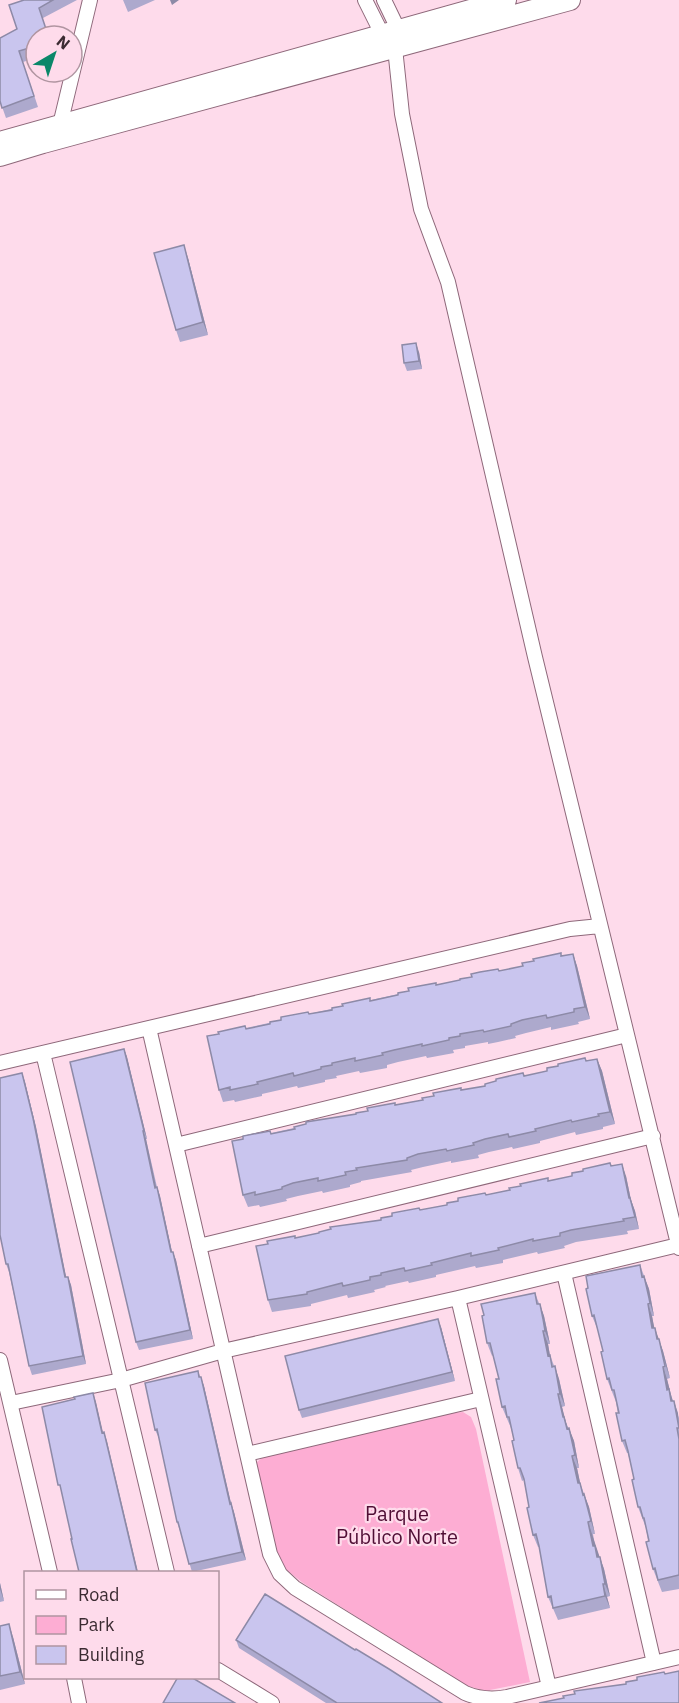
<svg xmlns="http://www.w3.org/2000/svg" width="679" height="1703" viewBox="0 0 679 1703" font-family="'IBM Plex Sans',sans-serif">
<rect width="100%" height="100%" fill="#fedbeb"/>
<path fill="#fdadd3" d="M463,1412L471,1417L476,1429L530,1682L490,1690L487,1699L478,1698L479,1689L467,1686L303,1583L283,1567L275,1555L255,1469L257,1462L263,1457L454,1413Z"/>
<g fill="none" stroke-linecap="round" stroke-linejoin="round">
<g stroke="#8e687a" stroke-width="16">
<path id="street" d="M365,0L382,34L387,40
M384,0L398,29L397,36
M395,48L402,114L421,209L448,282L535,657L679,1248
M60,125L90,0
M149,1028L270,1554L280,1574L295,1588L465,1693C479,1699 491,1700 507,1697L679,1657
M43,1053L167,1572
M0,1063L570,929L600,926
M176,1145L627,1035
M199,1246L653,1136
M564,1273L654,1663
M458,1298L549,1687
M0,1360L50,1572
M11,1403L121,1380L223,1351L458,1298L678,1245
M247,1454L481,1399
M218,1670L272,1703
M74,1678L79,1703"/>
</g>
<g stroke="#8e687a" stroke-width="22">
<path id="secondary" d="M0,142L506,0
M0,156L43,143L570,0"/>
</g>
<use href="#street" stroke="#fff" stroke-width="14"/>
<use href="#secondary" stroke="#fff" stroke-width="20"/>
</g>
<path fill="#ada9cd" d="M24,0H77L43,18L36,36V58L23,62L38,107L6,118L0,101Z
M123,0H155L128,12Z
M188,258L208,335L180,342L176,330Z
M419,352L422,369L407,371L404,363Z
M573,954L577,966L590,1019L578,1022L579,1024L551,1030V1027L526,1033L515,1036L516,1038L498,1042L488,1044V1042L465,1046V1048L453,1050L454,1053L427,1058L426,1056L398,1062L387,1065V1068L360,1073L359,1071L336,1076L337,1078L325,1080V1082L298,1088L297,1086L262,1094V1096L235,1102L234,1100L223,1102L219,1090L246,1028L523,966Z
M124,1049L127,1057L147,1139H146L157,1187L160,1196L172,1252L176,1260L193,1339L139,1350L136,1342Z
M597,1059L602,1071L615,1124L603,1127V1129L576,1135L575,1132L540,1141V1143L513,1149L512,1147L489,1152L478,1155L479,1158L451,1163V1161L423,1167L411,1170L412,1172L361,1181V1182L350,1185V1187L323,1193L322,1191L298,1196L286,1199L287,1201L260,1207L259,1205L248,1207L243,1195L271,1133L423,1100L462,1090L485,1086Z
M22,1073L25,1082L36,1127L66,1277H68L71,1285L86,1364L32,1375L29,1366L9,1272L6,1264Z
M611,1166L626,1176L631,1200L635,1211L639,1229L627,1231L628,1234L576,1242L564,1246L565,1248L538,1254L537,1252L503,1260V1263L476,1268L475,1266L436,1275V1277L409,1283L408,1281L385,1286L386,1287L374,1290L375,1292L348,1298L347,1295L311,1304V1306L272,1312L268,1300V1244L447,1205L572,1176Z
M640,1265L649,1289L654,1316H652L654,1328L663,1351L670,1378L667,1379L670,1392L679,1418V1589L662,1592L653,1569L646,1528L638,1507L634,1479L628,1453H627L622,1441L616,1402L607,1379L603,1351L598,1328H597L592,1316Z
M535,1293L544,1316L550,1344H548L550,1355L559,1379L565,1406L562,1407L565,1420L574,1441L579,1468H577L580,1483L589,1507L595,1534H593L595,1546L604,1569L610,1596L607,1597L610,1608L558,1620L548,1597L539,1547H538L533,1535L529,1507L524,1480L522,1481L518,1468L514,1440L511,1428L502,1407L499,1379L493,1355L492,1356L487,1343Z
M441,1327L455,1381L302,1418L299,1410Z
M198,1371L204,1386L231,1503L234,1512L246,1560L192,1572L180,1531L177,1522L159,1438L155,1430Z
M0,1583L4,1601L0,1602Z
M0,1626L13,1637L25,1684L0,1690Z
M236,1640L442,1703H326L239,1648Z"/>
<path fill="#8d8aa7" d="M170,0H179L172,5Z
M184,245L188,258L208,335L203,322Z
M416,343L419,352L422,369L419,361Z
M573,954L577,966L590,1019L585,1007Z
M124,1049L127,1057L147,1139L144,1131Z
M597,1059L602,1071L615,1124L610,1112Z
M22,1073L25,1082L36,1127L68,1286L65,1277Z
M143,1131L146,1139L158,1196L155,1188Z
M622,1164L626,1176L631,1200L635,1211L639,1229L629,1198Z
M157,1187L160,1196L174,1261L171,1252Z
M173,1252L176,1260L193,1339L190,1330Z
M644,1276L649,1289L654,1316L650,1303Z
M68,1277L71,1285L86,1364L83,1356Z
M540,1304L544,1316L550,1344L545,1331Z
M648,1304L652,1316L657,1341L652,1328Z
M438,1319L441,1327L455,1381L452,1372Z
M655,1328L663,1351L670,1378L657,1339Z
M543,1331L548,1344L552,1368L548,1356Z
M555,1366L559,1379L565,1406L560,1394Z
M663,1367L667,1379L676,1414L667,1390Z
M201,1377L204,1386L233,1512L230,1504Z
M93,1393L96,1402L105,1441L102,1433Z
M558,1394L562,1407L571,1441L563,1417Z
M674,1401L678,1413L679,1428Z
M569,1428L574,1441L579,1468L575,1455Z
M104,1432L107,1441L138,1572H137Z
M572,1456L577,1468L583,1496L578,1483Z
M584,1494L589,1507L595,1534L591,1521Z
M231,1503L234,1512L246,1560L242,1552Z
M588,1522L600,1558L602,1570L593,1546Z
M600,1557L604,1569L610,1596L605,1584Z
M0,1583L4,1601L0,1589Z
M603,1584L607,1597L610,1608L605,1596Z
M9,1624L13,1637L25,1684L20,1672Z"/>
<path fill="#c9c5ee" stroke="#8d8aa7" stroke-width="1.5" d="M24,0H53L39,8L46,29L50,28L52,36H36V46L19,51L34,96L2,108L0,101V38L17,29L9,5Z
M184,245L203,322L176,330L154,253Z
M416,343L419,361L404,363L402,345Z
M561,953V956L573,954L585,1007L574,1009V1012L547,1018L546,1015L522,1020L511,1024V1026L484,1032L483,1030L460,1034V1036L449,1038V1040L422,1046V1044L394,1050L382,1053L383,1055L355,1061V1058L332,1063V1065L321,1067V1069L294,1076L293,1073L257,1082L258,1084L230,1090V1087L219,1090L207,1036L219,1034L218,1032L245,1026L246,1029L270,1024V1022L281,1020V1017L308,1012L309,1014L332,1010V1008L343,1006L342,1004L370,998V1001L398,995V993L409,991L408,988L436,983V985L460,980V979L472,977L471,974L480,972L498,969L499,971L523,966L522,963L534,961L533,959Z
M124,1049L144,1131H143L155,1188L157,1187L171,1252H173L190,1330L136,1342L70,1062Z
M585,1058L586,1061L597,1059L610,1112L598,1114L599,1116L572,1122L571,1120L535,1129L536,1131L509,1137L508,1134L485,1139L473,1143L474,1145L447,1151L446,1149L418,1154L407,1158V1160L356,1168L357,1170L345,1172L346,1175L318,1181V1178L293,1183L282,1187V1189L255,1195V1192L243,1195L232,1141L243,1139V1136L270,1131L271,1134L295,1129L294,1127L306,1124V1122L356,1114V1113L368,1111L367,1108L395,1103V1105L423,1100L422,1098L434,1096L433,1093L461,1088V1090L485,1086V1084L496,1081V1079L523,1073L524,1076L547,1071V1068L558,1066V1064Z
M22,1073L33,1118L65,1277H68L83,1356L29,1366L8,1264H6L0,1235V1078Z
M610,1163L611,1166L622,1164L629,1198H630L635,1217L623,1219L624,1221L571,1230L560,1233V1236L533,1241V1239L498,1248L499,1250L471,1256V1253L431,1263L432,1265L405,1271L404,1268L381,1273V1275L370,1277V1280L343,1286L342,1283L307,1292V1294L268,1300L256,1246L268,1244L267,1241L295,1236V1238L319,1233V1232L331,1229L330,1227L381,1220V1218L392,1216V1213L419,1208L420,1210L447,1205V1203L458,1201V1198L485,1193L486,1195L510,1190L509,1188L521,1186L520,1184L548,1178V1181L572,1176V1173L583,1171V1169Z
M640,1265L642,1277L644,1276L649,1298L650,1303L648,1304L652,1328H655L657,1339H659L665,1366L663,1367L667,1390L669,1389L671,1401H674L679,1428H677L679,1439V1575L658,1580L655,1568L653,1569L646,1542L649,1541L644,1518H643L640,1507H638L632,1480L634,1479L628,1451L625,1440L622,1441L616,1413H619L614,1390H612L609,1378L607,1379L601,1352L603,1351L594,1315L592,1316L586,1289L588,1288L586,1276Z
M535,1293L537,1304H540L543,1319L545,1331H543L548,1356L550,1355L552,1367L555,1366L560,1394H558L563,1417H564L567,1429L569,1428L575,1455L572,1456L578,1483H580L583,1495L584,1494L591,1521L588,1522L593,1546H595L597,1557H600L605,1584H603L605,1596L553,1608L551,1596L548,1597L539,1546L536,1534L533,1535L527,1508L529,1507L524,1479L520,1468H518L512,1441L514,1440L509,1417H507L505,1406L502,1407L496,1379H499L490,1343H487L482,1316L484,1315L481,1304Z
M438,1319L452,1372L299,1410L285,1356Z
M198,1371L199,1377H201L230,1504L231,1503L242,1552L189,1564L178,1522H177L157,1429L155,1430L145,1383Z
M93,1393L102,1433L104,1432L137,1572H79L71,1539H72L60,1485H58L42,1407L75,1399L74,1397Z
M265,1594L355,1650L356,1649L389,1669L442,1703H337L236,1640Z
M9,1624L20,1672L0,1676V1626Z
M679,1671V1703H539L564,1698L563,1696L575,1694L574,1691L626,1684V1682L637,1680V1677L664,1672L665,1674Z
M178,1677H191L235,1703H163Z"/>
<g text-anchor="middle" stroke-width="4.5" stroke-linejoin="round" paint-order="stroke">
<g font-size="20" fill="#500e35" stroke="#fedbeb">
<text x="397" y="1521">Parque<tspan x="397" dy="23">Público Norte</tspan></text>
</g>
</g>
<rect x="24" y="1571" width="195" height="108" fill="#fedbeb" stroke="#b095a1" stroke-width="1.5"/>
<rect x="36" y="1590" width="30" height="9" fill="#ffffff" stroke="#b095a1" stroke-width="1.5"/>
<text x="78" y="1601" font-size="18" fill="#3b2b32">Road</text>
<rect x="36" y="1616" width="30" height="18" fill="#fdadd3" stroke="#b095a1" stroke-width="1.5"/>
<text x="78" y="1631" font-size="18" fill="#3b2b32">Park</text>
<rect x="36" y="1646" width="30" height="18" fill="#c9c5ee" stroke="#b095a1" stroke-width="1.5"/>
<text x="78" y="1661" font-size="18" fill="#3b2b32">Building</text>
<g transform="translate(54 54) rotate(39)"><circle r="28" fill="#fedbeb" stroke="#b095a1" stroke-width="1.5"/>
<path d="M0-4.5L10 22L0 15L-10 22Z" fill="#0a8769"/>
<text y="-9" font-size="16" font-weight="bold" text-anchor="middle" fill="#3b2b32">N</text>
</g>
</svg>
